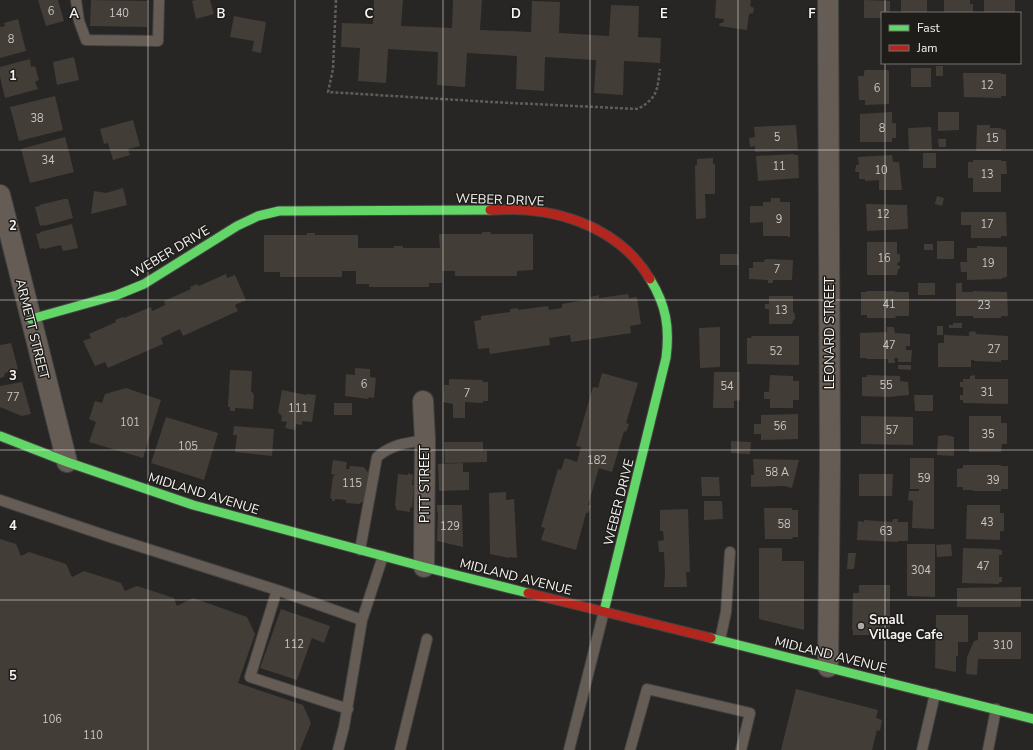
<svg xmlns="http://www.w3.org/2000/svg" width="1033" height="750" viewBox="0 0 1033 750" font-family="'Nunito Sans',sans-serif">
<rect width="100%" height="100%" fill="#272624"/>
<path fill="#433d38" d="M38,0H58L64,21L46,26Z
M91,0L147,1V27L90,26Z
M195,0H210L214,14L196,19L192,1Z
M374,0H403L401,26L452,28L453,0H482L480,30L531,32L532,1L560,2L559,33L609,36L611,5L639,6L638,37L661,38L660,63L624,61L623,95L594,93L596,60L545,57L544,91L516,89L517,56L467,53L465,87L437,85L438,52L388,49L386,83L358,81L360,48L341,47L342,23L373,24Z
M716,0H751L750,6L754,8L753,13L749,14L747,30L719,26L720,23H723L724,19L715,18Z
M864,0L890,1V13H882V18H864Z
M901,0H927V13H901Z
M944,0H970V4H973V12L944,13Z
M984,0H1015V13H984Z
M234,16L266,22L261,53L252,51L254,41L230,37Z
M18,19L26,51L0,58V27L5,26L4,23Z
M74,57L79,80L57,85L53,62Z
M30,59L31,67L35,66L39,80L35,82L38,89L5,98L0,77V67Z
M936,66H943V76H936Z
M911,68H931V87H911Z
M887,70L889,71V104L865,105V100H859L858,76H864V71L866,70Z
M963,73H1001V74H1006V96H1001V98L964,97Z
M55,96L63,130L19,141L10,107Z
M892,112V123H896V138H892V142H860V114Z
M938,112H959V130L938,131Z
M133,120L140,146L128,149L130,155L113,160L108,143L104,144L100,129Z
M796,125L798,150L755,152V146L750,147L749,138L755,137L754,127Z
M977,125H990V128H1001V129L1006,130V149H1001V151H976Z
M931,127L932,150L909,151L908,128Z
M65,137L74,172L30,183L21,149Z
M938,139H946V147H939Z
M923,153H936V168H923Z
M794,154V155H798L799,178L758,181L756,156Z
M892,155L893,162H899L902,190H879V180L865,181V179H859V172H855L856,165H859L858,157Z
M713,158V164H715V194H705L706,218L696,219L695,165H697V159Z
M973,160H1001V161H1006L1007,174H1001V192H973V178H968V162H973Z
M123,188L127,205L91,214L94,191L106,193Z
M937,196L944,198L942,206L935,204Z
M771,198H780V202H790V237H788V236H763V222L750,223V206H763V202H771Z
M64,199H68L73,218L44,226V225L40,226L35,207L40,206L39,205Z
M866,204L907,205L908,229L867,231Z
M961,212H1006L1007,236H1001V238H971V225H961Z
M72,224L78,248L63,251L61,245L44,249V248L40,249L36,234L40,233V232Z
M482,232H490L491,234H533V270L517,271V276H455V271H442V283H429V287H369V284H356V271H342V277H280V272H264V235H307V233H315V235H358V248H394V246H403V248H440L439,234H482Z
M937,241H954V259H937Z
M867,242H897V254H900V262H898L897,265L900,266V269H898L897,275H867Z
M924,244H933V250H924Z
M977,246L1007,247V277L1002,278V279L967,280V272H961L960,262H967V248H977Z
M720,254H738L739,265H720Z
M768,259L793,260L792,280H773V283H768V280L749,279V268H753V262H764V260Z
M226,274L227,278L235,275L246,300L235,305L238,311L183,336L180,329L161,338L163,344L108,368L105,362L95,366L83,341L91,338L89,334L116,322L115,320L123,317L124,318L151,307L152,311L159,308L165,305L164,301L191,289L190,287L197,284L199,286Z
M918,283H935V295H918Z
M956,283H962V292H973V291L1007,292L1008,316H1001V318H973V316H956Z
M867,291H895V292H909V316H895L896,318H867V315H861V292H867Z
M628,294L629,298L637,297L641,324L630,326L631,333L571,342L570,335L549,338L550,345L490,354L489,348L478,349L474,321L481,320V316L510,312V309L518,308V310L548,306L549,310L562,308V304L591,299L590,297L599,295V298Z
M769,296H793V312L795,314V319L793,321L792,324H769V309H765V304H769Z
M953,323H962V328H949V325H953Z
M937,326H943V335H937Z
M720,327V367L700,368L699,328Z
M887,327H894L895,333L910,334V346H906V350H912L911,362H898V358H894L895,363H888V359H867V358H860V333L887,332Z
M975,331L976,334L1008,336V360H1001V362L974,361V360H971V367H938V343H944V335L969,336V332Z
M751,336H799V365L747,364V338H752Z
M11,343L18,369L5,373L4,377L0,378V345Z
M898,365H911V370L898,369Z
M355,368L370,369V377L376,378L374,398L369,397L368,399L345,396L346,374L355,375Z
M230,370L252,371L251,392H253L252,394H254L253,409L235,408V411H230V407H228Z
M714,372H740V400L734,401V408H713Z
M602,373L638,383L626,423L629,424L626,432L624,431L612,472L599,468L588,505L591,506L588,513H586L576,550L541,540L545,528L541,527L558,469L561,470L565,458L577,462L581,447L576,446L593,387L598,388Z
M770,375L793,376V381H799V400H793V408H770V399H764V392H769Z
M867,375L900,376V381L908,382L909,395L888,397L862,396V377H867Z
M975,375V379H1008V404L963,403V400H960V395H963V387H960V382H963V379H970V376Z
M449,379L482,380L483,382H488V401H483V403L465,402V418H453V404L443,402L444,385H449Z
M22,382L31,414L22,416L0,407V386Z
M126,388L161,400L143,458L89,442L96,422L89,419L95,401L102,403L105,394Z
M282,390L306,395L307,394L316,395L312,422L302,421V425L296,424L295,430L285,428L287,422L281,421L282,416L278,412Z
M914,395H933V411H915Z
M334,403H352V415H334Z
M798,414V439L761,440V434H754V424H761V415Z
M861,416L913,417V445L861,444Z
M969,416H1001V423H1007V444H1002L1001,452H969Z
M166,417L218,433L204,480L151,463Z
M234,426L274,429L272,456L235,452L237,435H233Z
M946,435L954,437V456L937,455L938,436Z
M731,441L751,442L750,454L731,453Z
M444,442H483V451H487V462L445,463Z
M910,458H934V529L912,528L913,501L908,500L909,491H919V489H910Z
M753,459L799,460L792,488L785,486L751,487V475H754Z
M333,460L347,462L346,469H349L350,466L364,467L369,474L367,499L359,504L346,503V500L335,499V501H332V499L330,498L333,476H334L335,475L331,474Z
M463,463V472H469V490L439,491L438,464Z
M963,465H1001V466H1008V489H1001V491H973V490H963V487H957V469L963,468Z
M408,473L413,475L412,485H414L412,508L410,507V512L396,510V506H395L398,474L408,475Z
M859,474H893L892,496H859Z
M701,477H719L720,496H702Z
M506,492V500L514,499L517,558L509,557V558L490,554L489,493Z
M704,501H722L723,519L704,520Z
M437,505H462L463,547L437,541L438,512H437Z
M967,505H1000V513H1004V531H1000V540L966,539Z
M764,508H792V510H798V537H793L792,539H765Z
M688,509L690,572H686L687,587H664L665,573L664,552H659L658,541L664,540L663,531H660V510Z
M893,519H898V522H908V541H898V542L857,540L858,521L864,522V520L892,522Z
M0,539L16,544L21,556L29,552L66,564L72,577L84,571L121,583L125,591L137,586L174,598L177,606L193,598L247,617L255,634L238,683L303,705L311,723L300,750H0Z
M907,544H935V597L907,596Z
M951,544L952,556L937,557L936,545Z
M759,548H782V561H804V630L759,619Z
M963,548L999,549V550H1002V555H999V577H1002V582H999V584L962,583Z
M848,553H856L854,569H847Z
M859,585H890V630H888V635H853V630H852L853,593H859Z
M1021,587V607H957V588Z
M281,609L330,626L324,643L312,638L297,680L260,668Z
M936,615H968V642H958V656H956V672L935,668Z
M978,632H1021V659H978L977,675L966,674L967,657L974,641L978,640Z
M796,689L878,710L876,718L882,720L880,731L877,730L872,750H781Z"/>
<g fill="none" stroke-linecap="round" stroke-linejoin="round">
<g stroke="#434342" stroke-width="12">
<path id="lane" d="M76,0L79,21L86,40L158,41L159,0
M0,500L110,537L280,591L362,620
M360,550L377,457C392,444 406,443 425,440
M277,590L250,677L348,709
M720,640L726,612L730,552
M338,750L344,727L362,620L383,556
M400,750L427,639
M569,750L604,611
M630,750L647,689L750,713L741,750
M922,750L935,694
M988,750L996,709"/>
</g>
<g stroke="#434342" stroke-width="22">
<path id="street" d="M828,0L830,460L828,667
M0,195L67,462
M423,401L425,440L424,567"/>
</g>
<g stroke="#434342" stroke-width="11">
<path id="fast" d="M31,319L117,295L144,284L237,226L258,216L279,211L490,210
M0,436L67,462L193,505L424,567L528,593
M604,611L666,358C670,327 666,305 650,279
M711,638L1033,719"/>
</g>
<g stroke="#434342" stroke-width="11">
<path id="jam" d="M490,210C502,210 514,209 526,210C575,214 624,235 650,279
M528,593L711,638"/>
</g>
<path stroke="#615c58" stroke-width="2.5" stroke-dasharray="3 2" stroke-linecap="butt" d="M336,0L333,69L328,92L491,102L638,109C658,97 657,91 660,69"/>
<use href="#lane" stroke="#655c55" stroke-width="10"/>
<use href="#street" stroke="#655c55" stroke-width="20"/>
<use href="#fast" stroke="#63d668" stroke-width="9"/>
<use href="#jam" stroke="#b3261e" stroke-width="9"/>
</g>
<path fill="none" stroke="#f5f3f1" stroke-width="1" stroke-opacity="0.55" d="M148,0V750M295,0V750M443,0V750M590,0V750M738,0V750M885,0V13M885,63V750M0,150H1033M0,300H1033M0,450H1033M0,600H1033"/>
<circle fill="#adaba9" stroke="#1f1d1a" stroke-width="1.5" cx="861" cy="626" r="4"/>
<g text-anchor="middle" stroke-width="3" stroke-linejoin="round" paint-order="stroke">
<g font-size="11" fill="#c8c6c3">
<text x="51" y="15">6</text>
<text x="119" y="17">140</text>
<text x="11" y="43">8</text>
<text x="987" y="89">12</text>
<text x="877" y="92">6</text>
<text x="37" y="122">38</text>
<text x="882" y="132">8</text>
<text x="777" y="141">5</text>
<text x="992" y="142">15</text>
<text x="48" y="164">34</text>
<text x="779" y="170">11</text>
<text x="881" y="174">10</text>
<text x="987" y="178">13</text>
<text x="883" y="218">12</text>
<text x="779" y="223">9</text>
<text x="987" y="228">17</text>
<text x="884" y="262">16</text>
<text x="988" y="267">19</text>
<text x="777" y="273">7</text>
<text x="889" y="308">41</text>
<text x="984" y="309">23</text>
<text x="781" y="314">13</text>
<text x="889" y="349">47</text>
<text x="994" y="353">27</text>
<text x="776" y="355">52</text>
<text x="364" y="388">6</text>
<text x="886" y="389">55</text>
<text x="727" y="390">54</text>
<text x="987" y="396">31</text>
<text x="467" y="397">7</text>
<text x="13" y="401">77</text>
<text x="298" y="412">111</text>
<text x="130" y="426">101</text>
<text x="780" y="430">56</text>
<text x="892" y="434">57</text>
<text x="988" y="438">35</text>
<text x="188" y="450">105</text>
<text x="597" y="464">182</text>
<text x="777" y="476">58 A</text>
<text x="924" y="482">59</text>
<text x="993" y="484">39</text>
<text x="352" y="487">115</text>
<text x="987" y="526">43</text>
<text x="784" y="528">58</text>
<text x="450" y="530">129</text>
<text x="886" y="535">63</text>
<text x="983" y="570">47</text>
<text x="921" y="574">304</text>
<text x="294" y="648">112</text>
<text x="1003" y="649">310</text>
<text x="52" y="723">106</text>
<text x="93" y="739">110</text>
</g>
<g font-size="13" fill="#f5f3f1" stroke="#1f1d1a">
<text transform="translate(500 199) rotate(2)" y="5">WEBER DRIVE</text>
<text transform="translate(170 251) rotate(-31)" y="5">WEBER DRIVE</text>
<text transform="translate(33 329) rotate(76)" y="5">ARMETT STREET</text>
<text transform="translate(829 333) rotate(-90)" y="5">LEONARD STREET</text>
<text transform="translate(424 484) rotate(-90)" y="5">PITT STREET</text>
<text transform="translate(204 493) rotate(17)" y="5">MIDLAND AVENUE</text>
<text transform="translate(618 502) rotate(-76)" y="5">WEBER DRIVE</text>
<text transform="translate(516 576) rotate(14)" y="5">MIDLAND AVENUE</text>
<text transform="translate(831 654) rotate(14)" y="5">MIDLAND AVENUE</text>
</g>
<g font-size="13" font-weight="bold" fill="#f5f3f1" stroke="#1f1d1a" text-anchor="start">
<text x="869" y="624">Small<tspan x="869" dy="15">Village Cafe</tspan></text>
</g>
</g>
<g font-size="13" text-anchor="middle" font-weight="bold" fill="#f5f3f1" stroke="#1f1d1a" stroke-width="3" stroke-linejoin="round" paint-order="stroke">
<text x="74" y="18">A</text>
<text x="221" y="18">B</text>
<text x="369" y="18">C</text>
<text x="516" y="18">D</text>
<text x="664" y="18">E</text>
<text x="812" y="18">F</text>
<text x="13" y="80">1</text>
<text x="13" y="230">2</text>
<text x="13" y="380">3</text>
<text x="13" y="530">4</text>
<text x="13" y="680">5</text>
</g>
<rect x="881" y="12" width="140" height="52" fill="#1f1d1a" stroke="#757370"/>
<rect x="889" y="25" width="20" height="6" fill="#63d668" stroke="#757370"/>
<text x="917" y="32" font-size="12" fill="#f5f3f1">Fast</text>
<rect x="889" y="45" width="20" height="6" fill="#b3261e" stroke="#757370"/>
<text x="917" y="52" font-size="12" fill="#f5f3f1">Jam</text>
</svg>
